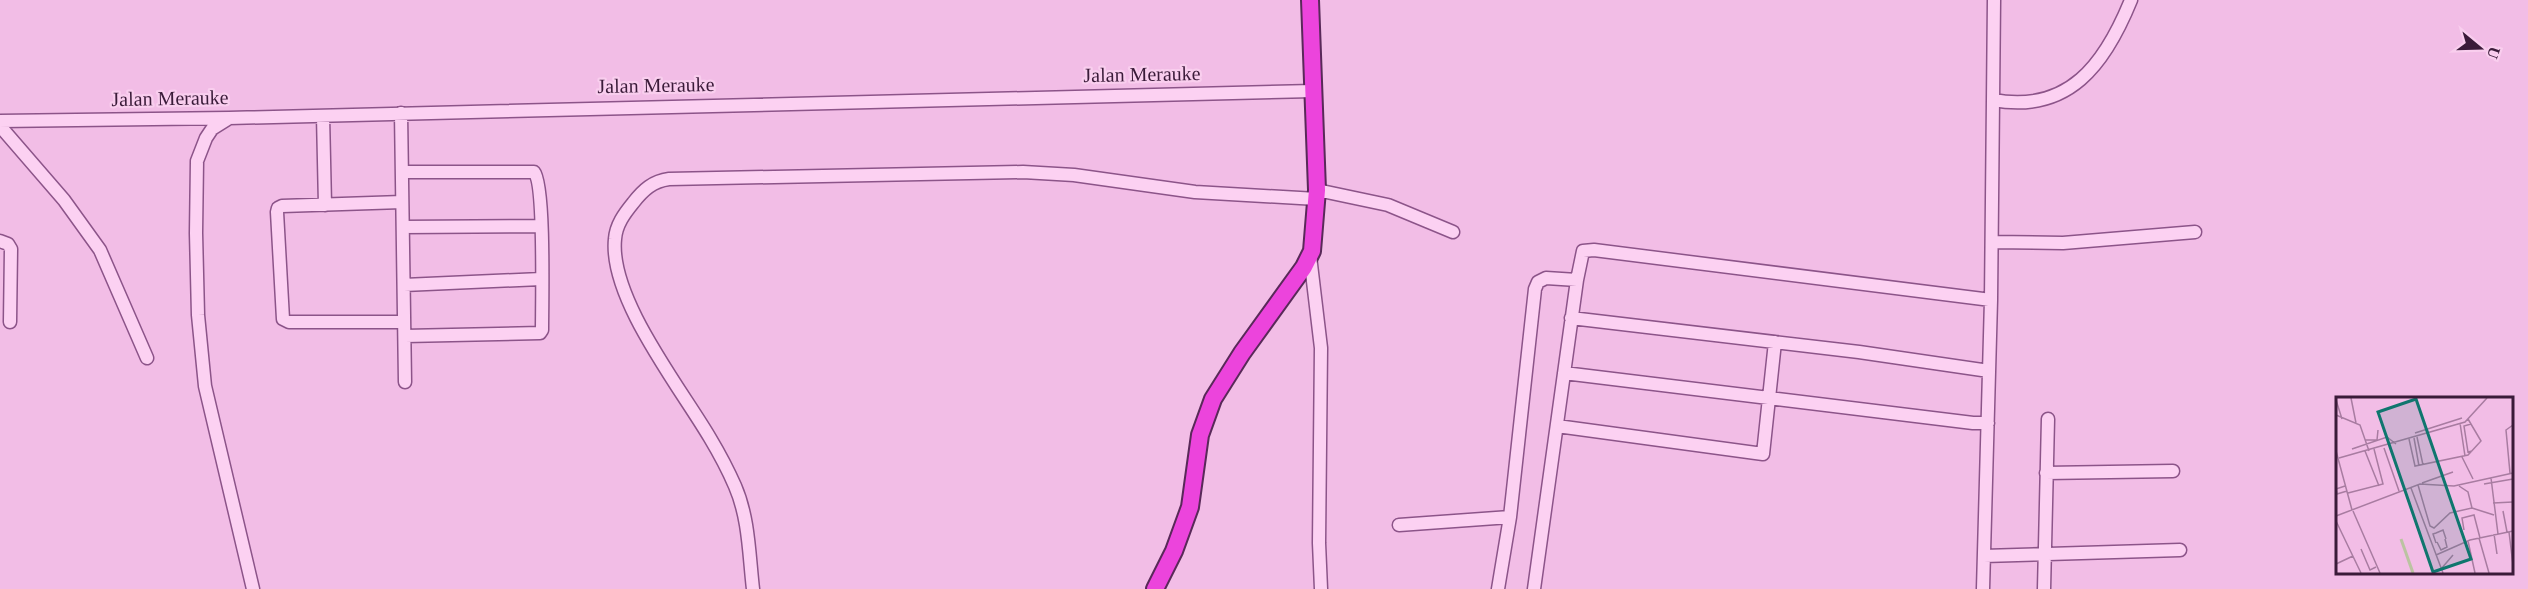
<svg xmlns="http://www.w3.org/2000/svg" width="2528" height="589" viewBox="0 0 2528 589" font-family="Georgia,serif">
<rect width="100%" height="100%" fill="#f2bde6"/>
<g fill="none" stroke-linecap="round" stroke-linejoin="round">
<g stroke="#8c5489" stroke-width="15">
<path id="minor" d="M1993,100C2069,114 2105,64 2131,0
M401,113L405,382
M323,116L325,205
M228,119L212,129L206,138L197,161L196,233L198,315L205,386L253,589
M0,121L229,118L1313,91
M0,126L64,200L100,250L147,358
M402,172H534C545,184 542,306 542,330L540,333L405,336
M1317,190L1388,205L1453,232
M402,202L282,206L278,208L277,212L283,319L289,322H404
M403,227L541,226
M0,241L8,244L11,249L10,322
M1992,242L2063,243L2195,232
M1310,256L1321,348L1319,543L1321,589
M404,285L541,279
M1571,318L1859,352L1989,371
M1564,373L1973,423H1988
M1557,426L1763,454L1775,342
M2046,473L2173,471
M1399,525L1510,517
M1984,556L2180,550
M753,589C749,555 749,518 735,486C728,470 719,453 710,438C680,387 609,298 615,239C616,225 624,214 633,203C643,190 653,181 669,179L1023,172L1074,175L1195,192L1317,199
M1498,589L1510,517L1535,289L1538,282L1546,278L1577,280
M1534,589L1577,280L1583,251L1594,250L1991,300
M1983,589L1991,300L1994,0
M2044,589L2048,419"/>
</g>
<g stroke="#592959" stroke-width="20">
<path id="highway" d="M1155,589L1174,551L1190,507L1200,435L1213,399L1242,353L1304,267L1312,251L1317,190L1310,0"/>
</g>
<use href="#minor" stroke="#fcd1f2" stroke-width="12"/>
<use href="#highway" stroke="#ec44dc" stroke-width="16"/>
</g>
<g text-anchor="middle" stroke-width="4.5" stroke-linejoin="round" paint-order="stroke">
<g font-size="20" fill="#3a1b39" stroke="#f9ceee">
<text transform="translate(1142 74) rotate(-1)" y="7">Jalan Merauke</text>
<text transform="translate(656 85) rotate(-1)" y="7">Jalan Merauke</text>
<text transform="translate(170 98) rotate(-1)" y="7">Jalan Merauke</text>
</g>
</g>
<g transform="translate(2336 397)">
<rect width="177" height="177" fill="#f2bde6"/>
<path fill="none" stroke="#bbc3a1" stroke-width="3" d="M65,142L77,176"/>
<path fill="none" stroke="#a87ca1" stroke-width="1.5" d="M15,1L20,26M0,3L6,22M0,18L24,28L33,54M124,26L129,59M135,27L128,29L132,55L136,54M79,36L126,21M81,40L87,68M78,41L83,69M73,42L79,69L132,58L145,44L132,22M29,43H41L42,33M48,51L63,94M16,52L51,40L60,47M0,54L16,113M29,54L43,89M126,60L137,82M3,61L129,25L151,1M174,76L170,33L177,28M155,81L162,137M86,86L117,75M148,87L177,82M82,88L94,129L98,131L114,116L136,111L132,95L123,89M9,89L0,92L1,97L11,94M75,91L107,176M12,96L47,87L38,52M157,106L177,105M136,111L158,118M17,114L44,176M167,114L171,135M0,119L84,87L118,89L177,76M0,124L25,176M128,133L126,121L138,118L144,141M173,135L177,168M158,137L161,157M143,141L153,176M132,144L139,176M101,145L105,153L111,150L109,142M100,146L97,137L100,136L107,133L110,142M25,152L34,173L40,170M100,158L134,143L177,134M0,167L17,159M105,172L117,158"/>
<path fill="#0f766e" fill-opacity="0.15" stroke="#0f766e" stroke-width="3" d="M80,2L135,162L97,175L42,15Z"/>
<rect width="177" height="177" fill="none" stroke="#3a1b39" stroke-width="3"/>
</g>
<g transform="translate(2480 48) rotate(109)" stroke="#f9ceee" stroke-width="4.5" paint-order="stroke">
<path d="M0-4.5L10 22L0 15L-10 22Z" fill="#3a1b39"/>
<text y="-9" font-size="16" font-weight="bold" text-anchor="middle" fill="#3a1b39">U</text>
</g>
</svg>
